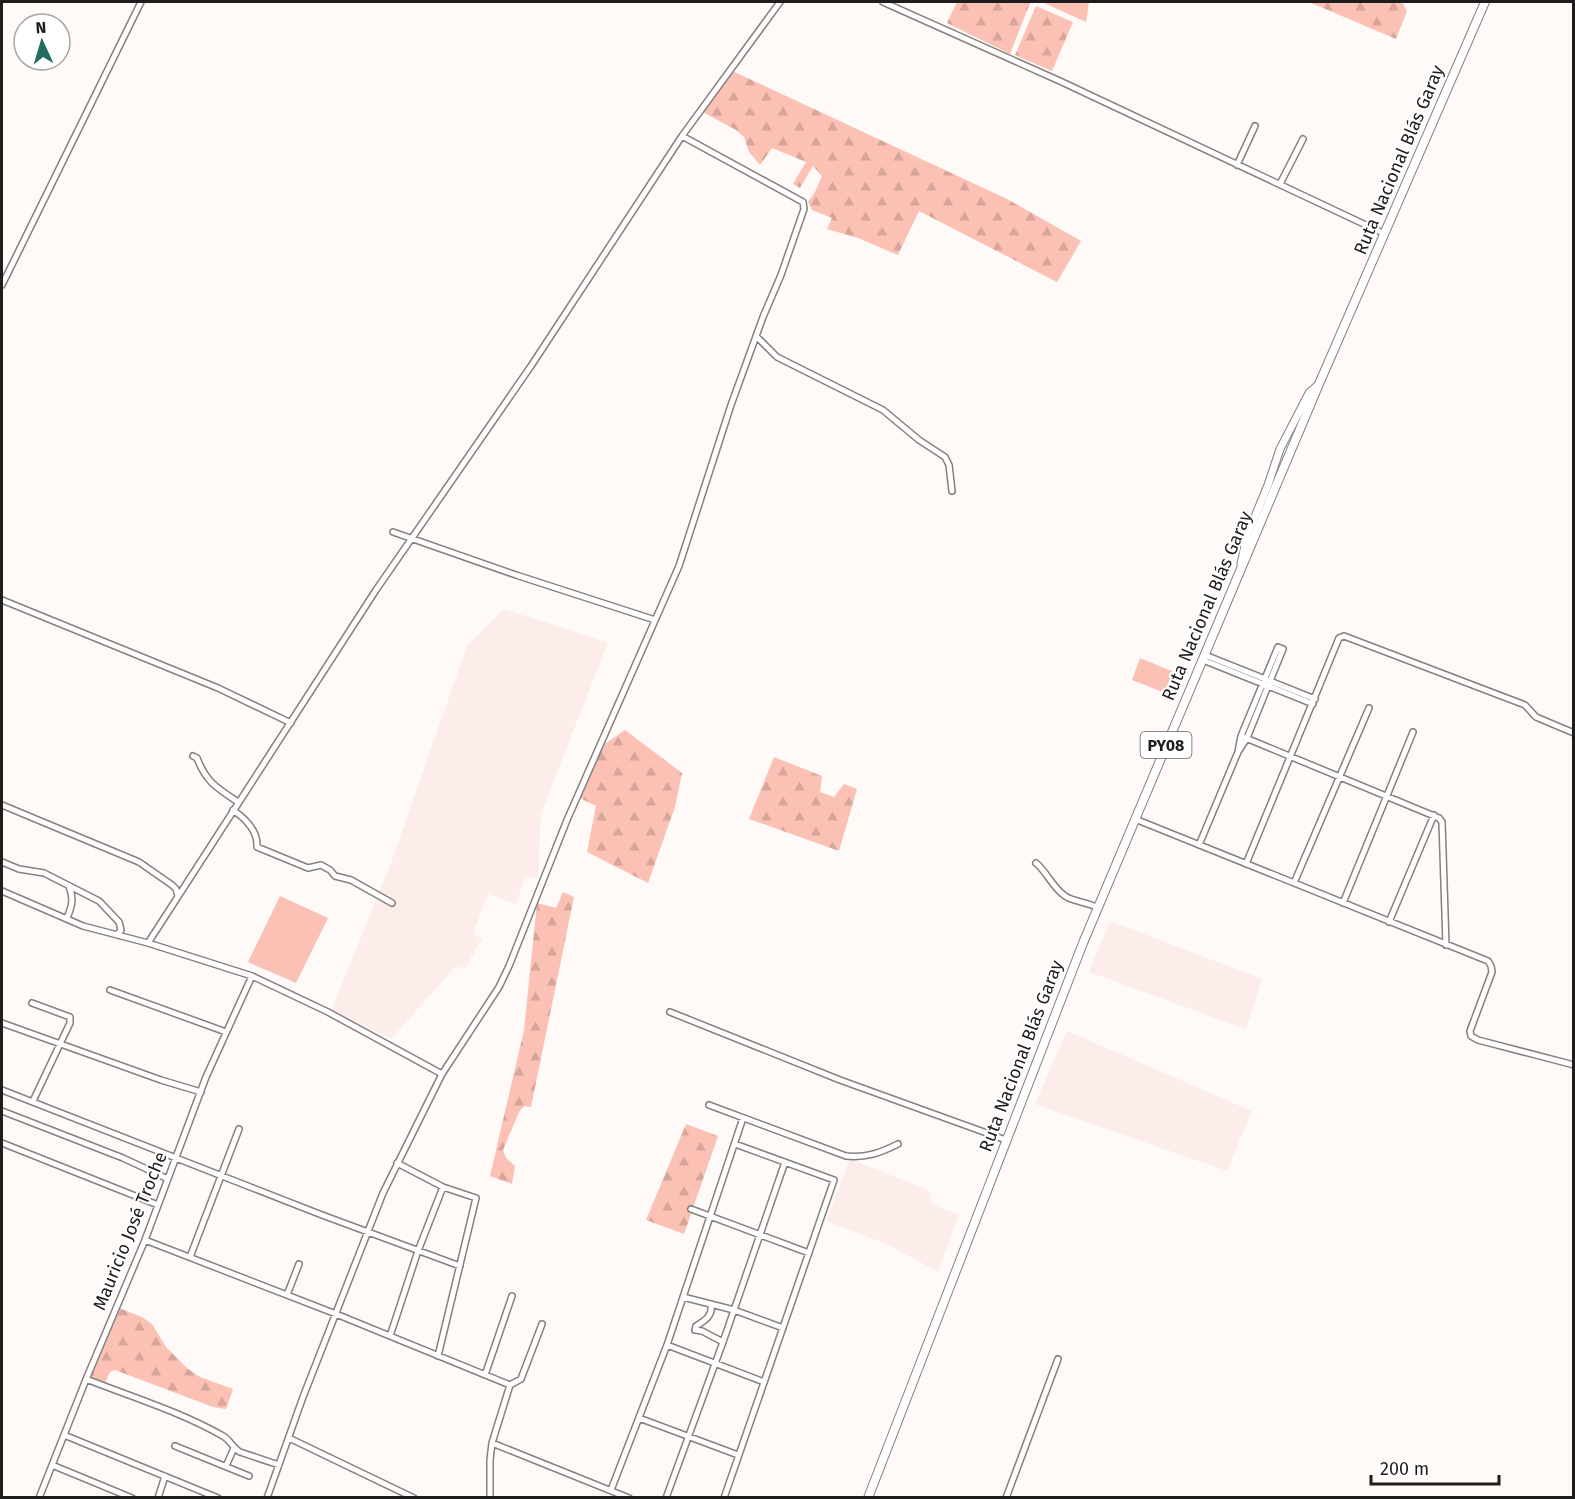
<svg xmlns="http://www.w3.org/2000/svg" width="1575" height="1499" viewBox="0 0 1575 1499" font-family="'Fira Sans',sans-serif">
<defs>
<pattern id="forest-firs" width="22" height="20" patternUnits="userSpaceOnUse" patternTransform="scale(1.5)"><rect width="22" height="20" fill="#fbc1b4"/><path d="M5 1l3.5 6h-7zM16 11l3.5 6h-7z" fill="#d7a59a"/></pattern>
</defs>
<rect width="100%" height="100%" fill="#fff9f8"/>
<path fill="#fdedea" d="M504,609L608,643L541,813L538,878L525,876L516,904L488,894L473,934L482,939L465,968L455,967L391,1039L332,1009L391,863L467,646Z
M1110,921L1262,979L1246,1029L1089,972Z
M1067,1031L1252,1111L1227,1171L1035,1104Z
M850,1159L930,1191L931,1204L959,1215L938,1272L889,1245L826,1221Z"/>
<path fill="#fbc1b4" d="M1042,2H1089L1086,22Z
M1140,658L1174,672L1165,693L1132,680Z
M280,896L328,918L296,983L248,962Z"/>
<path fill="url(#forest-firs)" d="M957,2H1027L1030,3L1010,54L947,23Z
M1309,2H1402L1407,11L1396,39Z
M1036,6L1073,22L1052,71L1015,55Z
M728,69L1007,199L1081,241L1057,282L919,211L898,255L858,238L827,229L832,218L812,210L808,202L815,192L822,176L813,166L800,188L793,184L806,162L772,148L760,165L749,152L744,137L736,130L699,110Z
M625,730L682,773L675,807L648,883L587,852L596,806L580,798L602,746Z
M774,757L822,776L820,792L834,797L844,784L857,789L839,851L749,819Z
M563,892L574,897L531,1107L524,1106L519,1112L503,1150L506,1158L515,1166L512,1184L490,1176L524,1030L537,903L556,908Z
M686,1124L718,1136L684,1234L646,1220Z
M119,1308L142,1317L152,1324L166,1347L188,1369L200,1377L233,1389L226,1409L213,1407L115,1370L110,1372L105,1383L90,1376Z"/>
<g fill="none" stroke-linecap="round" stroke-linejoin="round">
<g stroke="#86807f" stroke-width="8">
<path id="minor" d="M883,2L1062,82L1385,234
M1237,165L1255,126
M1280,184L1303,139
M2,285L141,2
M756,336L777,357L883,410L919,440L945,457L949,465L952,491
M393,532L516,575L655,620
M2,600L218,688L291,723
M1205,655L1315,699
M1203,660L1313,704
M1241,736L1439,818L1442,822L1446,945
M193,756L197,758C206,782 217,788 238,802
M2,805L139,862L172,885L176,889L178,896
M233,810C246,819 258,831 257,847L308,868L321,865L330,870L335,876L351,880L392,903
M1135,819L1488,961L1491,966L1492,972L1470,1031L1471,1036L1478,1040L1574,1065
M1199,845L1238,752L1247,738L1283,649L1278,647L1241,736L1238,752
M2,862L19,869L44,873L99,901L119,922L121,930L117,935
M1036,863C1047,872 1052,887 1065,896C1074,902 1088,902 1098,908
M1246,864L1339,638L1344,636L1525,705L1536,717L1574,733
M1294,883L1369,708
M2,891L83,926L148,943
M1343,903L1413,732
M67,918C72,906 74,899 69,886
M1389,922L1434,815
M110,990L226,1032
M32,1003L70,1017V1023L33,1101
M670,1012L840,1080L1006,1140
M2,1023L161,1080L201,1092
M442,1074L328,1012L252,976L148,943L376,590L531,366L682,136L780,2
M2,1090L322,1215L460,1266
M709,1105L846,1156C866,1158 880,1153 898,1144
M2,1111L123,1158L168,1179
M2,1143L158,1205
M397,1163L443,1187L476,1198L438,1356
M691,1209L809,1253
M145,1240L336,1314L510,1385L492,1443L490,1460V1498
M190,1257L239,1129
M287,1295L299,1264
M683,1297L734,1310L783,1328
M711,1305C713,1316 704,1321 696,1326L695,1330L702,1331L723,1342
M390,1336L418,1251L443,1187
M667,1345L764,1382
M485,1375L512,1296
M86,1379C132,1397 181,1412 223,1436C230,1440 233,1448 240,1452L279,1465
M510,1385L521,1379L542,1324
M639,1418L738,1455
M64,1435L218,1498
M289,1438L414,1498
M492,1443L629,1498
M175,1446L249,1476
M52,1465L132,1498
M226,1466L234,1448
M611,1490L667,1345L743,1118
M39,1498L87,1377L145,1240L206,1077L252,976
M158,1498L165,1476
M267,1498L303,1397L383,1193L442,1074L499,987L509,966L567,820L679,566L731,405L763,317L781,275L804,209L803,202L682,136
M666,1498L723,1342L785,1162
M724,1498L834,1180L735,1144
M1006,1498L1058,1359"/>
</g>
<g stroke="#86807f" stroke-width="9">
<path id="tertiary" d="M1241,564L1247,536L1268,485L1280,449L1309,393L1317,386"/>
</g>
<g stroke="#86807f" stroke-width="10">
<path id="trunk" d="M868,1498L1083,943L1319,384L1485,2"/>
</g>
<use href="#minor" stroke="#fff" stroke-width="5"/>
<use href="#tertiary" stroke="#fff" stroke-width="7"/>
<use href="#trunk" stroke="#fff" stroke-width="8"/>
</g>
<g text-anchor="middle" stroke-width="4.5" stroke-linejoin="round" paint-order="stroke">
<rect fill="#fff" stroke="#626160" stroke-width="1.5" x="1140.5" y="732" width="51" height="26" rx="4.5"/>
<g font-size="16" font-weight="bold" fill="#1f1d1c">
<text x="1166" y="751">PY08</text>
</g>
<g font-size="18" fill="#1f1d1c" stroke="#fff">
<text transform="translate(1399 160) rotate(-67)" y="6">Ruta Nacional Blás Garay</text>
<text transform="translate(1207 606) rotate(-67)" y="6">Ruta Nacional Blás Garay</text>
<text transform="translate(1021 1056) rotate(-69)" y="6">Ruta Nacional Blás Garay</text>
<text transform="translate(130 1231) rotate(-68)" y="6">Mauricio José Troche</text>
</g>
</g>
<rect width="1575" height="1499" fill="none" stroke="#1f1d1c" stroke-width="6"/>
<g transform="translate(42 42) rotate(356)"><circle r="28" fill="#ffffff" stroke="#a5a5a4" stroke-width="1.5"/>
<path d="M0-4.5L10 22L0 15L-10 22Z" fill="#246c62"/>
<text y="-9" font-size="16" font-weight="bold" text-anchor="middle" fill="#1f1d1c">N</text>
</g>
<path d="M1371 1475v9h128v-9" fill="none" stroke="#1f1d1c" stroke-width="3"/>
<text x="1380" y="1475" font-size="18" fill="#1f1d1c" stroke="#ffffff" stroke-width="4.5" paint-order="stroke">200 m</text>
</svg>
